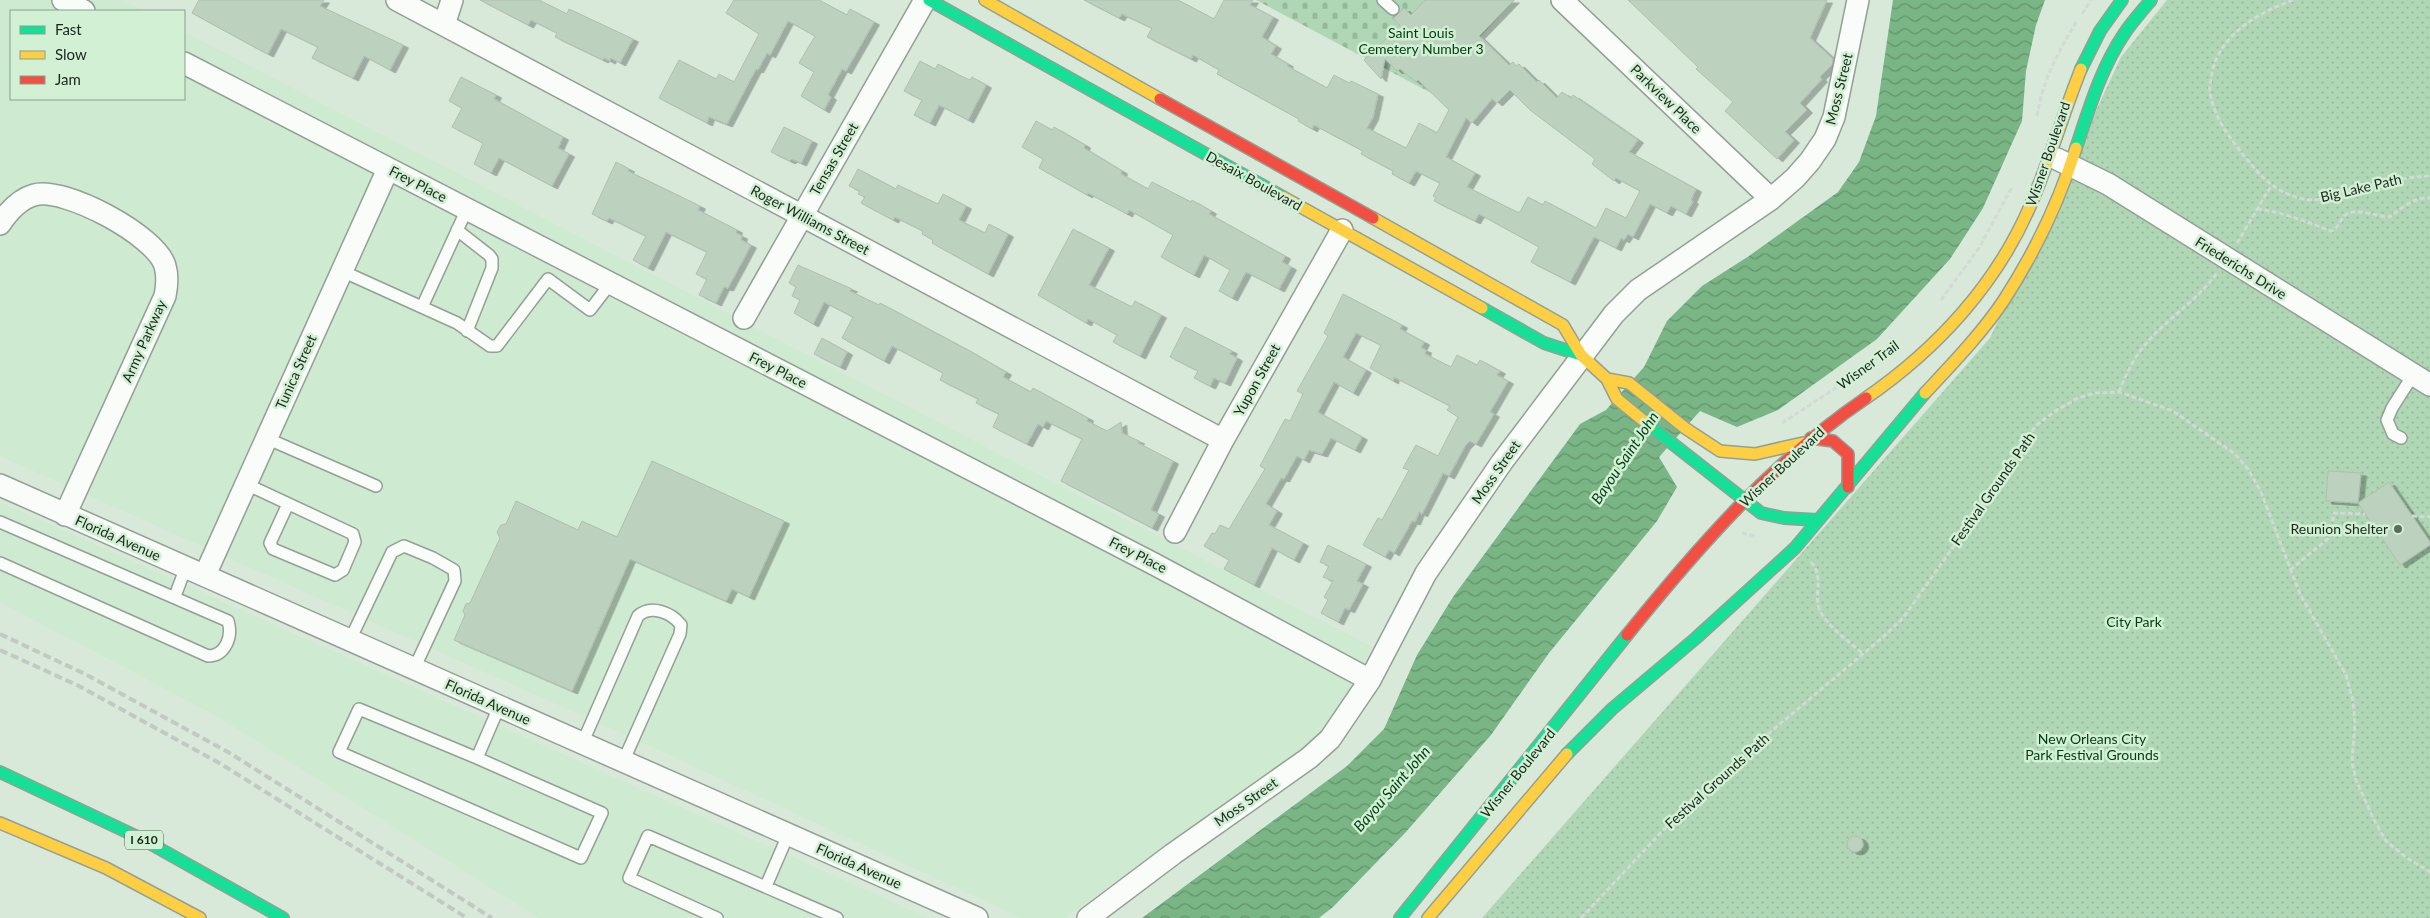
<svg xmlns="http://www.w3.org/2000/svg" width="2430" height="918" viewBox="0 0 2430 918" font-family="Lato,sans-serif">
<defs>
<pattern id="cemetery-stones" width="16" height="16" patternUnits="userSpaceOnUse" patternTransform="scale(1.25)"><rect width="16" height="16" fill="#afd6b5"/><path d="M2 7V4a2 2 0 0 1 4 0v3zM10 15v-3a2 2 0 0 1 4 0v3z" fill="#96b89b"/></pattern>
<pattern id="park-dots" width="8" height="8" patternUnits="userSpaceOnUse" patternTransform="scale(1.25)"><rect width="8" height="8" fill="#afd6b5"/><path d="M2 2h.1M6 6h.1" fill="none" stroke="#96b89b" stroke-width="1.8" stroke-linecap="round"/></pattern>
<pattern id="water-waves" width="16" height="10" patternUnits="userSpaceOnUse" patternTransform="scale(1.25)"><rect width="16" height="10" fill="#7ab585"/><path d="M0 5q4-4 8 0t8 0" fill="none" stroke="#63936c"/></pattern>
<filter id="shadow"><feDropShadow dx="5.5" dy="3" stdDeviation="0" flood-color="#0004"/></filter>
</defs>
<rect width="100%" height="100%" fill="#d8e9da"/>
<path fill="#ceead1" d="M0,0H122L144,11H11V99H184V32L1372,647L1340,710L1311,743L1064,918H1022L621,733L0,456Z
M0,502L928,918H539L215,715L0,602Z"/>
<path fill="url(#cemetery-stones)" d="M1256,0H1515L1429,92Z"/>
<path fill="url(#park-dots)" d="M2167,0H2430V918H1482L1990,338L2121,57Z"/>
<path fill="url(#water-waves)" d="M1893,0H2045L2036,25L2026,71L2022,121L1983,208L1950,259L1877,339L1778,410L1737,427L1700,411L1659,457L1677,487L1657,521L1549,653L1491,735L1405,833L1333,907L1319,918H1142L1347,766L1384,729L1417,655L1453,597L1580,424L1606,410L1644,367L1667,321L1702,286L1749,256L1838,192L1859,162L1876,116Z"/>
<path fill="#bcd2bf" stroke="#b0beb2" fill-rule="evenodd" filter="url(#shadow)" d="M199,0H324L320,6L403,45L390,70L364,56L353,78L312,58L318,47L281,29L268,54L258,49L192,13Z
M480,0H539L567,14L569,9L633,39L620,63L611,58L610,61L604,58L603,60L555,37L557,33L531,20L528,25Z
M734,0H819L847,15L850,9L874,22L846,71L842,69L828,95L831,97L824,110L801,96L814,72L799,63L815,36L788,21L770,55L767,53L758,70L756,69L727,124L709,117L707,123L659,98L679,60L716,79L719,74L734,82L759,34L726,13Z
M1084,0H1178L1214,19L1224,0H1253L1250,5L1273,17L1262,37L1276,46L1271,54L1288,64L1287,66L1327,88L1334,75L1349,83L1351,81L1378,94L1373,117L1367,128L1406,148L1419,123L1437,133L1449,110L1418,80L1416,82L1400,69L1397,71L1385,59L1381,79L1364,60L1400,25L1393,19L1404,8L1411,15L1425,0H1514L1479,36L1509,65L1513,62L1516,66L1519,64L1537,82L1539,80L1557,98L1562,92L1571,98L1573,95L1638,140L1629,152L1696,189L1691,200L1693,201L1686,214L1671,206L1667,213L1650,204L1633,237L1628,234L1624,240L1621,238L1616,248L1594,237L1570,282L1531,262L1539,247L1479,214L1475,221L1434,201L1436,197L1433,196L1440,183L1416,171L1409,183L1392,174L1393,171L1361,154L1363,151L1314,125L1312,129L1298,121L1299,119L1217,74L1219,70L1193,55L1191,59L1147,37L1152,28L1122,14L1119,18ZM1510,90L1530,110L1595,159L1592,164L1614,181L1616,178L1640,191L1626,218L1606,208L1596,228L1545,201L1543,205L1528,197L1520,212H1517L1467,187L1475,173L1446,157L1466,118L1472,123L1492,99L1497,103Z
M1628,0H1827L1810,38L1833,59L1832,65L1820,77L1822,79L1800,103L1807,110L1785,132L1794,140L1777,159L1725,111L1733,102L1696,69L1698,67Z
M920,61L935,69L938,64L961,76L970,80L972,77L986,85L968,120L939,105L930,123L914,115L922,100L904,91Z
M461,77L496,95L494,99L563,137L558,148L569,154L552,186L499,158L491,173L474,164L483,143L452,127L462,108L449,101Z
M1036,121L1052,130L1054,127L1085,145L1084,148L1122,171L1121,174L1148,189L1152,182L1191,202L1192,200L1211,211L1209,214L1285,256L1282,262L1291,267L1279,289L1246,272L1232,298L1219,291L1230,270L1204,255L1194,275L1161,257L1173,235L1129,210L1127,214L1088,193L1087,195L1039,168L1043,159L1022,147Z
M784,127L812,141L801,163L792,159L790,161L771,152Z
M616,162L629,169L628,171L700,206L698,210L737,230L736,233L742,236L741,240L751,245L728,288L724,287L716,303L699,295L707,279L696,274L707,252L666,232L648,268L633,260L646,236L609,218L607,221L592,214Z
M858,169L896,189L898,185L938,204L943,194L966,206L959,220L985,233L989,224L1008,234L988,274L932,243L933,240L922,234L923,231L895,217L893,220L861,203L865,197L858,194L860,191L849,186Z
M1073,229L1109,248L1089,285L1132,307L1135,301L1161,315L1140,356L1113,342L1117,335L1088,319L1086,323L1038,295Z
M798,265L852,289L850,291L879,305L880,303L968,350L1006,372L1003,377L1031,392L1033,388L1088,418L1087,421L1107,431L1121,422L1122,433L1139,441L1138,443L1173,461L1151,510L1159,514L1152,528L1061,481L1082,439L1046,421L1043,427L1038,424L1027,444L993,427L999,414L976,403L978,399L940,380L943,373L892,346L884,361L842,338L853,317L824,302L813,324L794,313L800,300L792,296L796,287L789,283Z
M1343,294L1402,325L1400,329L1424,342L1421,348L1426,350L1425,354L1451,367L1457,355L1477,365L1480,360L1500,371L1497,375L1508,381L1490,412L1494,414L1476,444L1470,441L1465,446L1449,476L1443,473L1422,514L1419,512L1415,522L1412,521L1394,553L1389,550L1385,557L1363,545L1378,518L1382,520L1409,470L1403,468L1416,445L1438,456L1458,417L1447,410L1450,406L1394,377L1393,381L1370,368L1381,345L1356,333L1343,357L1366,370L1353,393L1334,382L1318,412L1362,437L1355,450L1331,438L1322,454L1309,450L1304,460L1297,456L1284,479L1281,478L1266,504L1277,511L1269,525L1303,543L1294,560L1272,548L1254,585L1224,569L1229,560L1204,546L1212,533L1215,534L1220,525L1229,529L1265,469L1260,466L1285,419L1290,421L1303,394L1297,391L1328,336L1324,333Z
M1185,327L1232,351L1230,354L1237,358L1225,383L1214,378L1210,386L1194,378L1198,371L1170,357Z
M822,338L847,352L840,367L814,354Z
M652,461L784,521L749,597L732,589L726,601L630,559L572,691L454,640L465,615L463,611L466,604L470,603L500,538L497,532L501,525L506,524L516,501L578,530L582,521L617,537Z
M2328,471L2361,473L2358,503L2326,501Z
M2389,482L2430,542V545L2400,565L2358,503Z
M1328,545L1366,564L1357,581L1363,584L1349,610L1345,608L1338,622L1321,613L1328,600L1324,597L1333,581L1323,577L1329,566L1320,562Z
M1847 844a8 8 0 1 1 16 0a8 8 0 1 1-16 0Z"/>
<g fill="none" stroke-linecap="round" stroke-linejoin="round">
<g stroke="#93a095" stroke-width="14">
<path id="lane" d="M1383,0L1393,9
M457,230L489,255L492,259V268L467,331
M342,271L457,323L490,346H497L548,279L590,310L610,284
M422,307L467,209
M266,438L376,486
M2401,438L2393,434L2387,420L2392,408L2413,375
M246,484L353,534L355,542L343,570L335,575L273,549L270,543L288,504
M0,522L228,621C233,637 225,656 208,656L0,563
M175,596L186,567
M350,640L392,552L404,546L433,558L454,570L455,581L414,669
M582,744L638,616C651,604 672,613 681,625L680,634L623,762
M477,758L359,709L339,752L581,858L602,813L477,758L499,707
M766,886L788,835
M717,918L629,878L648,836L837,918"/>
</g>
<g stroke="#93a095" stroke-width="24">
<path id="street" d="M63,0L84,11
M397,0L1223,440
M1562,0L1771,199
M444,25L452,0
M184,63L1154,564L1370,680
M2057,159L2108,184L2430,385
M0,224C8,212 20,199 34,195C64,186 157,236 165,266C168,276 167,286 165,296L65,515
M744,318L925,0
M0,485L977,918
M1175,532L1223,440L1342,230
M205,575L388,169
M1088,918L1173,854L1309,758L1330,739L1370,680L1426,573L1502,462L1614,314L1638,290L1771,199L1795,178L1810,161L1825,139L1834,117L1858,0"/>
</g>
<g stroke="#93a095" stroke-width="14">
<path id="fast" d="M929,0L1283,197
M2081,69L2100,31L2122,0
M2076,148C2089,109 2101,68 2124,34C2132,22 2142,11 2151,0
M1482,308L1544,343L1581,355
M1650,426L1761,513L1784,518L1817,520
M1567,754L1612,709L1696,638L1795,548L1925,393
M0,772L144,840L283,918
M1400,918L1627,635"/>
</g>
<g stroke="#93a095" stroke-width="14">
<path id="slow" d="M985,0L1160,99
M1283,197L1482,308
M1373,218L1563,325L1581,355L1607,379L1617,399L1650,426
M1607,379L1629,383L1685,428L1720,451L1755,454L1803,443
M1925,393C1953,363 1982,333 2004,300C2035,252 2059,202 2076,148
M1866,398C1937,349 1997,284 2031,204C2050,160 2063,114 2081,69
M0,823L106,868L200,918
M1428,918L1567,754"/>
</g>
<g stroke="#93a095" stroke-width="14">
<path id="jam" d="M1160,99L1373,218
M1811,438L1833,441L1848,454V487
M1627,635C1698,547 1772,462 1866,398"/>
</g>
<path stroke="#d3d9d4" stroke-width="3" stroke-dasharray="5 2.5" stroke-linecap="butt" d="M2293,0C2258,13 2220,34 2212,73C2211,79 2209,86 2210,92C2213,115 2227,134 2241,152C2258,174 2275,193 2303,199C2327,203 2351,190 2374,184C2392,180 2411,177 2430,176
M2082,14L2091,0
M2037,116C2042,82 2059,50 2077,21
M2257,209C2283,212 2307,222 2331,231C2338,229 2339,222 2344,216C2355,206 2377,217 2389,217C2401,209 2415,196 2430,198
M2237,243L2271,186
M1941,300L1979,248L2012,187
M2119,392C2124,379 2130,366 2138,354C2159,323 2195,304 2217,273
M1782,423L1839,386L1898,343
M2412,516L2430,517
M1742,533L1755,536
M1811,562C1824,575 1814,593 1819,608C1826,626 1849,641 1863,654
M2290,570L2330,537L2334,513L2365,514
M1581,918L1668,825L1767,735L1883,637L1903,618L1973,519L2023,441L2038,424L2057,410L2078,398L2095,393L2119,392L2173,411L2235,454L2248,469L2261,492L2300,594L2346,675L2353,701L2355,723L2352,762L2356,780L2374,820L2386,841L2407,858L2430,872"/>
<use href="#lane" stroke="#f9fcf9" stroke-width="11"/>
<use href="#street" stroke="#f9fcf9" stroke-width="21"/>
<use href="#fast" stroke="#16e098" stroke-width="11"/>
<use href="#slow" stroke="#ffcf43" stroke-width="11"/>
<use href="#jam" stroke="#f24e42" stroke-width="11"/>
<path stroke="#c4c8c4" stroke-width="4" stroke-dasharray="8 4" stroke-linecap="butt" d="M0,634L85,674L228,752L492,918
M0,650L79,686L221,764L467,918"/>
</g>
<circle fill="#5d6b5f" stroke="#d1f0d4" stroke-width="2" cx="2398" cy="529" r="5"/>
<g text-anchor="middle" stroke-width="5" stroke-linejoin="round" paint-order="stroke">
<rect fill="#d1f0d4" stroke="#526354" stroke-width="1" x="125" y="830.5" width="38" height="19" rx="4"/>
<g font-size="12" font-weight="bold" fill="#1b271d">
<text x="144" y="844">I 610</text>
</g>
<g font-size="14" fill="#003c13" stroke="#d1f0d4">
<text x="1421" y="38">Saint Louis<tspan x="1421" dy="16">Cemetery Number 3</tspan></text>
<text x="2134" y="627">City Park</text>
<text x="2092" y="744">New Orleans City<tspan x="2092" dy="16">Park Festival Grounds</tspan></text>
</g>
<g font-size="14" fill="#1b271d" stroke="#d1f0d4">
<text transform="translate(1839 89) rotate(-76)" y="5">Moss Street</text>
<text transform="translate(1666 99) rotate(44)" y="5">Parkview Place</text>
<text transform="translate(2048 154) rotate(-71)" y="5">Wisner Boulevard</text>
<text transform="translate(834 159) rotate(-60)" y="5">Tensas Street</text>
<text transform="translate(1254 181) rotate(29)" y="5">Desaix Boulevard</text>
<text transform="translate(418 184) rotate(27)" y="5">Frey Place</text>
<text transform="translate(2361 188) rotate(-13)" y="5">Big Lake Path</text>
<text transform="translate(810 220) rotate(28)" y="5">Roger Williams Street</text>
<text transform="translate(2241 268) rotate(32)" y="5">Friederichs Drive</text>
<text transform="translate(144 341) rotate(-66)" y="5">Army Parkway</text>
<text transform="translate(1868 365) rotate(-36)" y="5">Wisner Trail</text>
<text transform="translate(778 370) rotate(27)" y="5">Frey Place</text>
<text transform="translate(296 372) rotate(-66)" y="5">Tunica Street</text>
<text transform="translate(1257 380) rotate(-61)" y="5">Yupon Street</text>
<text transform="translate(1782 467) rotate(-43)" y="5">Wisner Boulevard</text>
<text transform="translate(1496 472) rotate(-55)" y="5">Moss Street</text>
<text transform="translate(1993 489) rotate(-55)" y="5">Festival Grounds Path</text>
<text transform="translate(118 538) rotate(24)" y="5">Florida Avenue</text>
<text transform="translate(1138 555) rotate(27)" y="5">Frey Place</text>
<text transform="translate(488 702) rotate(24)" y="5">Florida Avenue</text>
<text transform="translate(1518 773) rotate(-51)" y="5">Wisner Boulevard</text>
<text transform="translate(1717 781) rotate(-42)" y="5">Festival Grounds Path</text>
<text transform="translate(1246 802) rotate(-35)" y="5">Moss Street</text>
<text transform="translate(859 866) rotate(24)" y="5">Florida Avenue</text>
</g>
<g font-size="14" fill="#1b271d" stroke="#d1f0d4" text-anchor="end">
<text x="2388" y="534">Reunion Shelter</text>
</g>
<g font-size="15" font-style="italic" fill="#003c14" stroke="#d1f0d4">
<text transform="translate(1625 458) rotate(-56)" y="5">Bayou Saint John</text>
<text transform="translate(1392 789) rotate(-49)" y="5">Bayou Saint John</text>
</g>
</g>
<rect x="10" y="10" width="175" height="90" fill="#d1f0d4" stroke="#88a08b"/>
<rect x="20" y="26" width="25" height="8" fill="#16e098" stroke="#88a08b"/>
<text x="55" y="35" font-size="15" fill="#1b271d">Fast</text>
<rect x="20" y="51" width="25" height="8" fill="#ffcf43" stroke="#88a08b"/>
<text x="55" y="60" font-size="15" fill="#1b271d">Slow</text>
<rect x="20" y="76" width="25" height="8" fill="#f24e42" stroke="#88a08b"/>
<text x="55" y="85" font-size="15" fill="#1b271d">Jam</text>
</svg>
